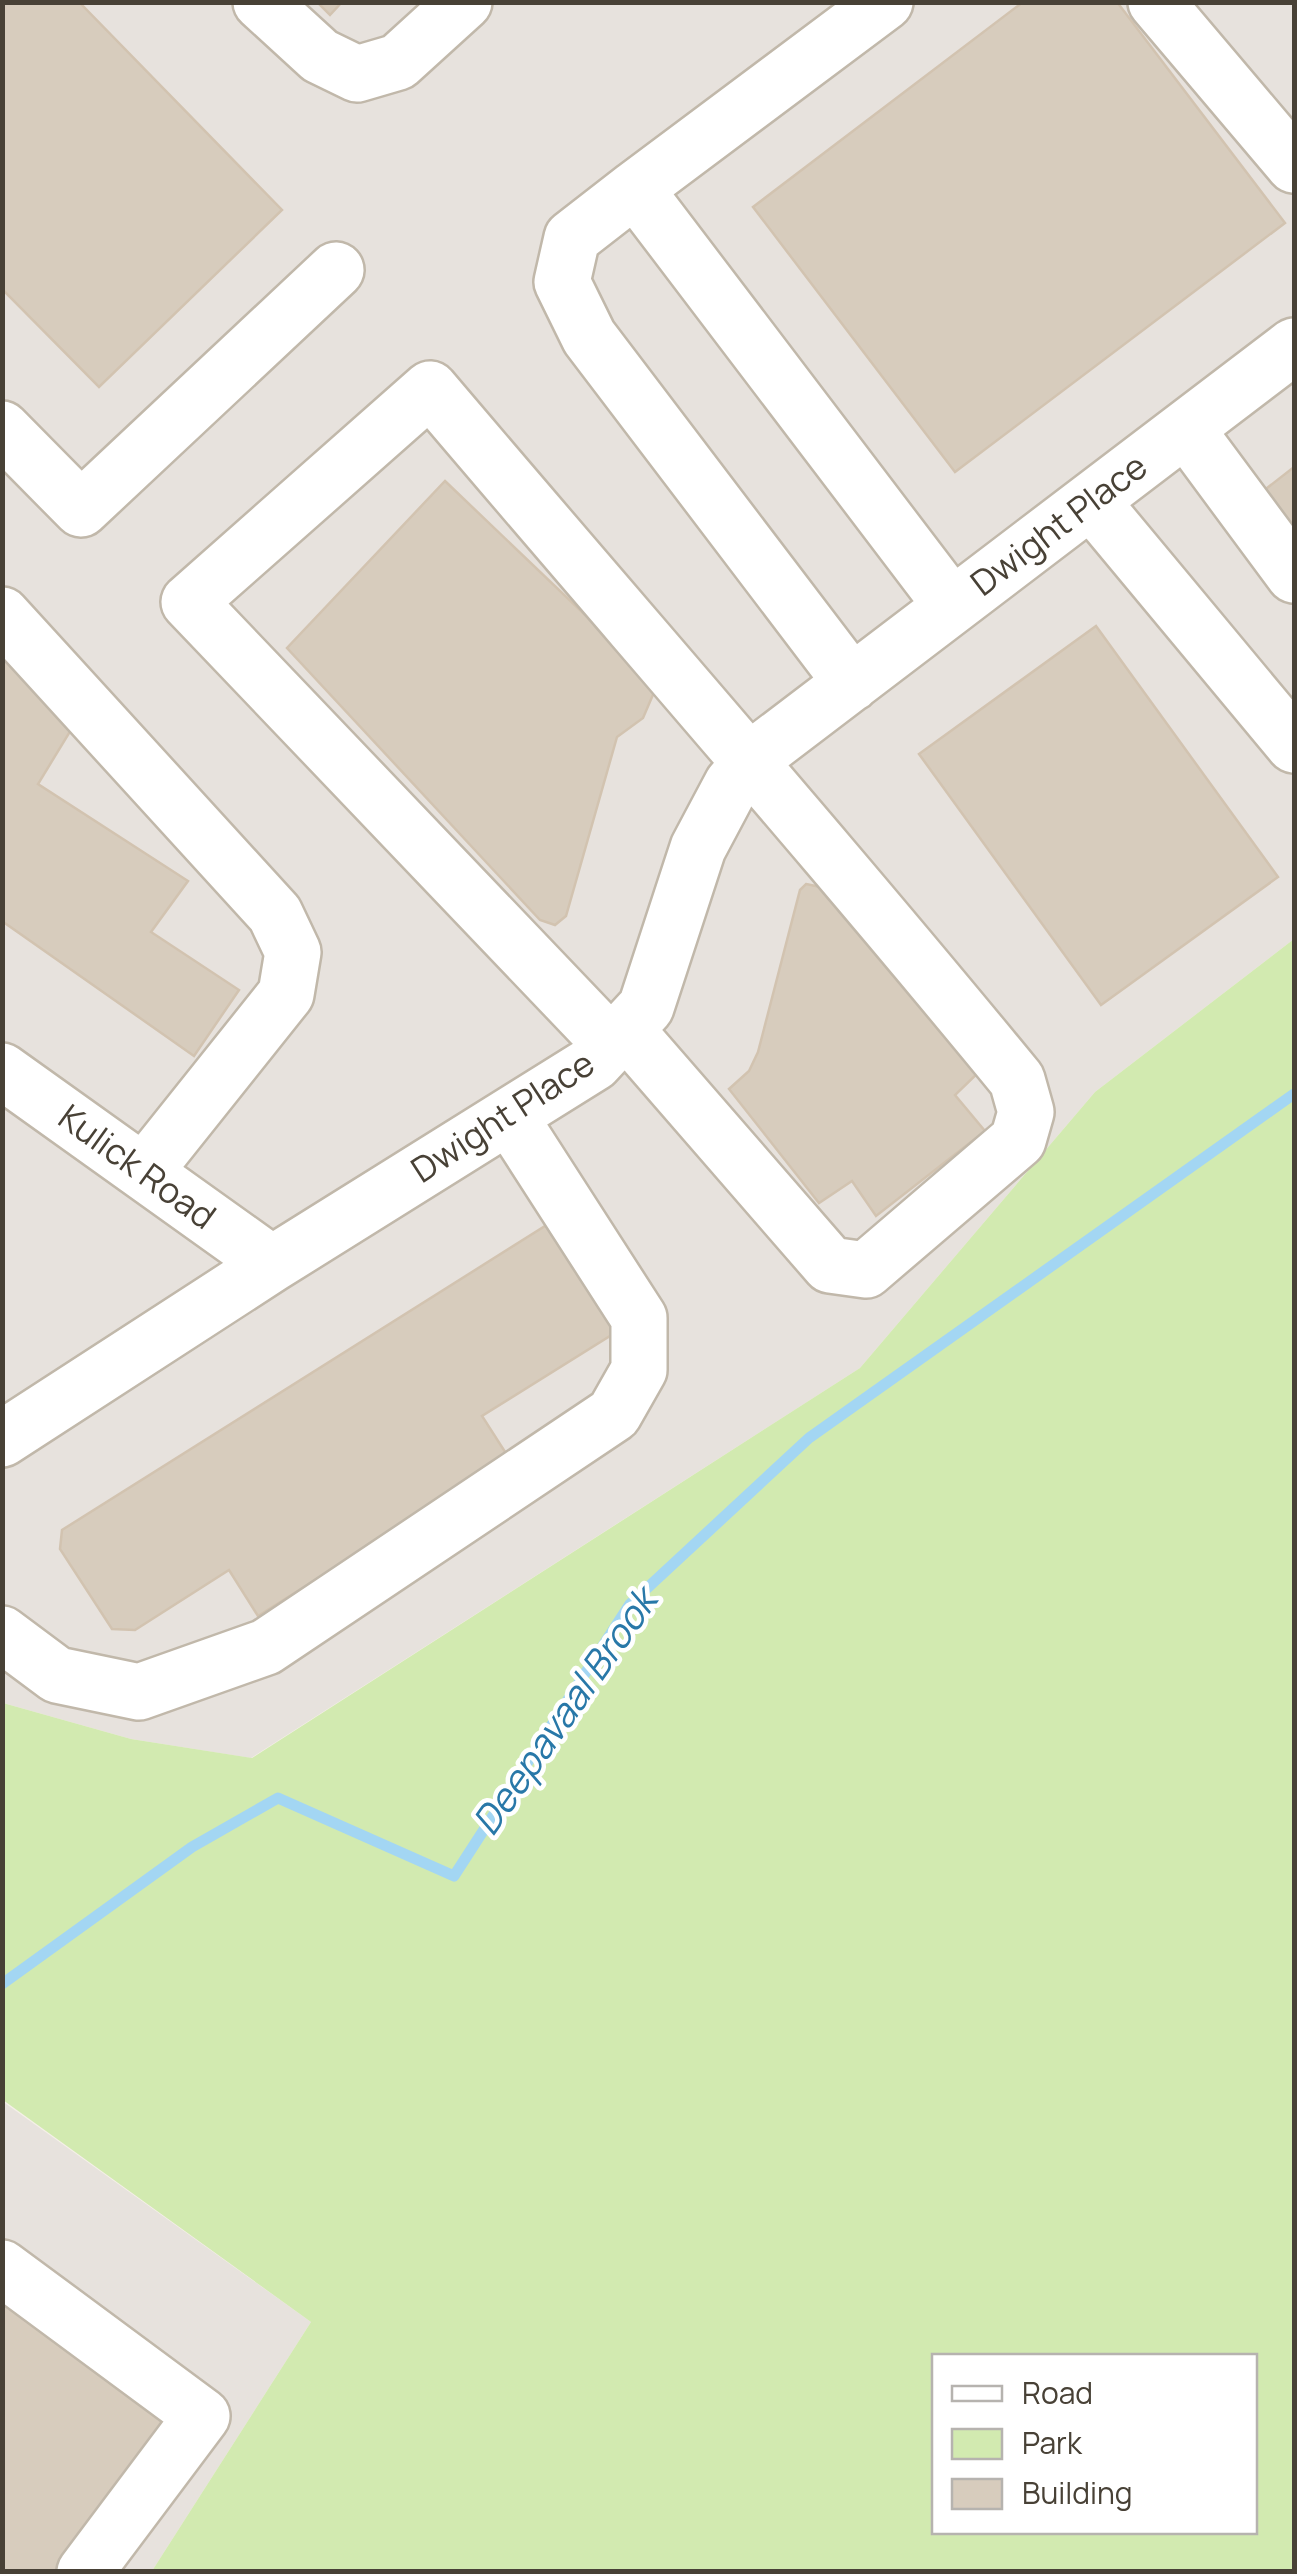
<svg xmlns="http://www.w3.org/2000/svg" width="1297" height="2574" viewBox="0 0 1297 2574" font-family="Manrope,sans-serif">
<rect width="100%" height="100%" fill="#f5f0e8"/>
<path fill="#e7e2dd" d="M2,3H1294V939L1095,1092L860,1368L251,1758L131,1739L3,1703Z
M2,2101L311,2322L152,2571H3Z"/>
<path fill="#d2eab0" fill-rule="evenodd" d="M1294,939V2571H152L311,2322L3,2100V1703L131,1739L252,1758L860,1368L1095,1092ZM934,2356H1254V2532H934Z"/>
<g fill="none" stroke-linecap="round" stroke-linejoin="round">
<path stroke="#a3d6f3" stroke-width="11" d="M2,1984L192,1847L278,1798L454,1876L630,1604L809,1438L1294,1094"/>
</g>
<path fill="#d7ccbd" stroke="#d2c3b0" stroke-width="2.5" d="M2,2H79L282,210L99,387L2,289Z
M317,2H342L330,15Z
M1023,2H1117L1285,223L955,472L753,207Z
M1294,467V534L1262,492Z
M445,481L648,675L655,690L643,718L617,737L566,916L555,925L540,920L287,648Z
M1096,626L1278,877L1101,1005L919,754Z
M2,652L74,725L38,784L188,881L151,932L239,990L194,1056L2,921Z
M806,884L825,888L980,1071L955,1095L985,1131L876,1216L852,1181L819,1203L729,1089L749,1071L758,1052L800,890Z
M553,1221L621,1329L482,1416L509,1458L258,1616L229,1570L135,1630L112,1629L60,1549L62,1530Z
M2,2298L180,2425L71,2572H2Z"/>
<g fill="none" stroke-linecap="round" stroke-linejoin="round">
<g stroke="#c1b8aa" stroke-width="60">
<path id="minor" d="M261,2L320,56L357,74L398,62L464,2
M885,2L635,189L952,606
M1156,2L1294,165
M635,189L572,238L562,282L589,337L852,683
M2,429L81,509L336,270
M1186,429L1294,575
M1091,501L1294,745
M2,615L275,914L293,952L286,994L144,1172
M611,1044L189,602L430,389C625,619 825,846 1017,1080L1026,1112L1018,1140L866,1270L830,1265L625,1029
M2,1071L272,1264
M2,1439L272,1264L594,1063L646,1007L698,848L732,784L758,754L1294,346
M2,1634L57,1675L139,1692L266,1647L614,1414L639,1370V1318L509,1116
M2,2268L202,2416L85,2572"/>
</g>
<use href="#minor" stroke="#fff" stroke-width="55"/>
</g>
<g text-anchor="middle" stroke-width="9" stroke-linejoin="round" paint-order="stroke">
<g font-size="35" fill="#484136" stroke="#fff">
<text transform="translate(1059 525) rotate(-37)" y="12">Dwight Place</text>
<text transform="translate(503 1117) rotate(-33)" y="12">Dwight Place</text>
<text transform="translate(137 1167) rotate(36)" y="12">Kulick Road</text>
</g>
<g font-size="38" font-style="italic" fill="#2878a8" stroke="#fff">
<text transform="translate(565 1712) rotate(-55)" y="13">Deepavaal Brook</text>
</g>
</g>
<rect width="1297" height="2574" fill="none" stroke="#484136" stroke-width="10"/>
<rect x="932" y="2354" width="325" height="180" fill="#ffffff" stroke="#b6b3af" stroke-width="2.5"/>
<rect x="952" y="2386" width="50" height="15" fill="#ffffff" stroke="#b6b3af" stroke-width="2.5"/>
<text x="1022" y="2404" font-size="30" fill="#484136">Road</text>
<rect x="952" y="2429" width="50" height="30" fill="#d2eab0" stroke="#b6b3af" stroke-width="2.5"/>
<text x="1022" y="2454" font-size="30" fill="#484136">Park</text>
<rect x="952" y="2479" width="50" height="30" fill="#d7ccbd" stroke="#b6b3af" stroke-width="2.5"/>
<text x="1022" y="2504" font-size="30" fill="#484136">Building</text>
</svg>
